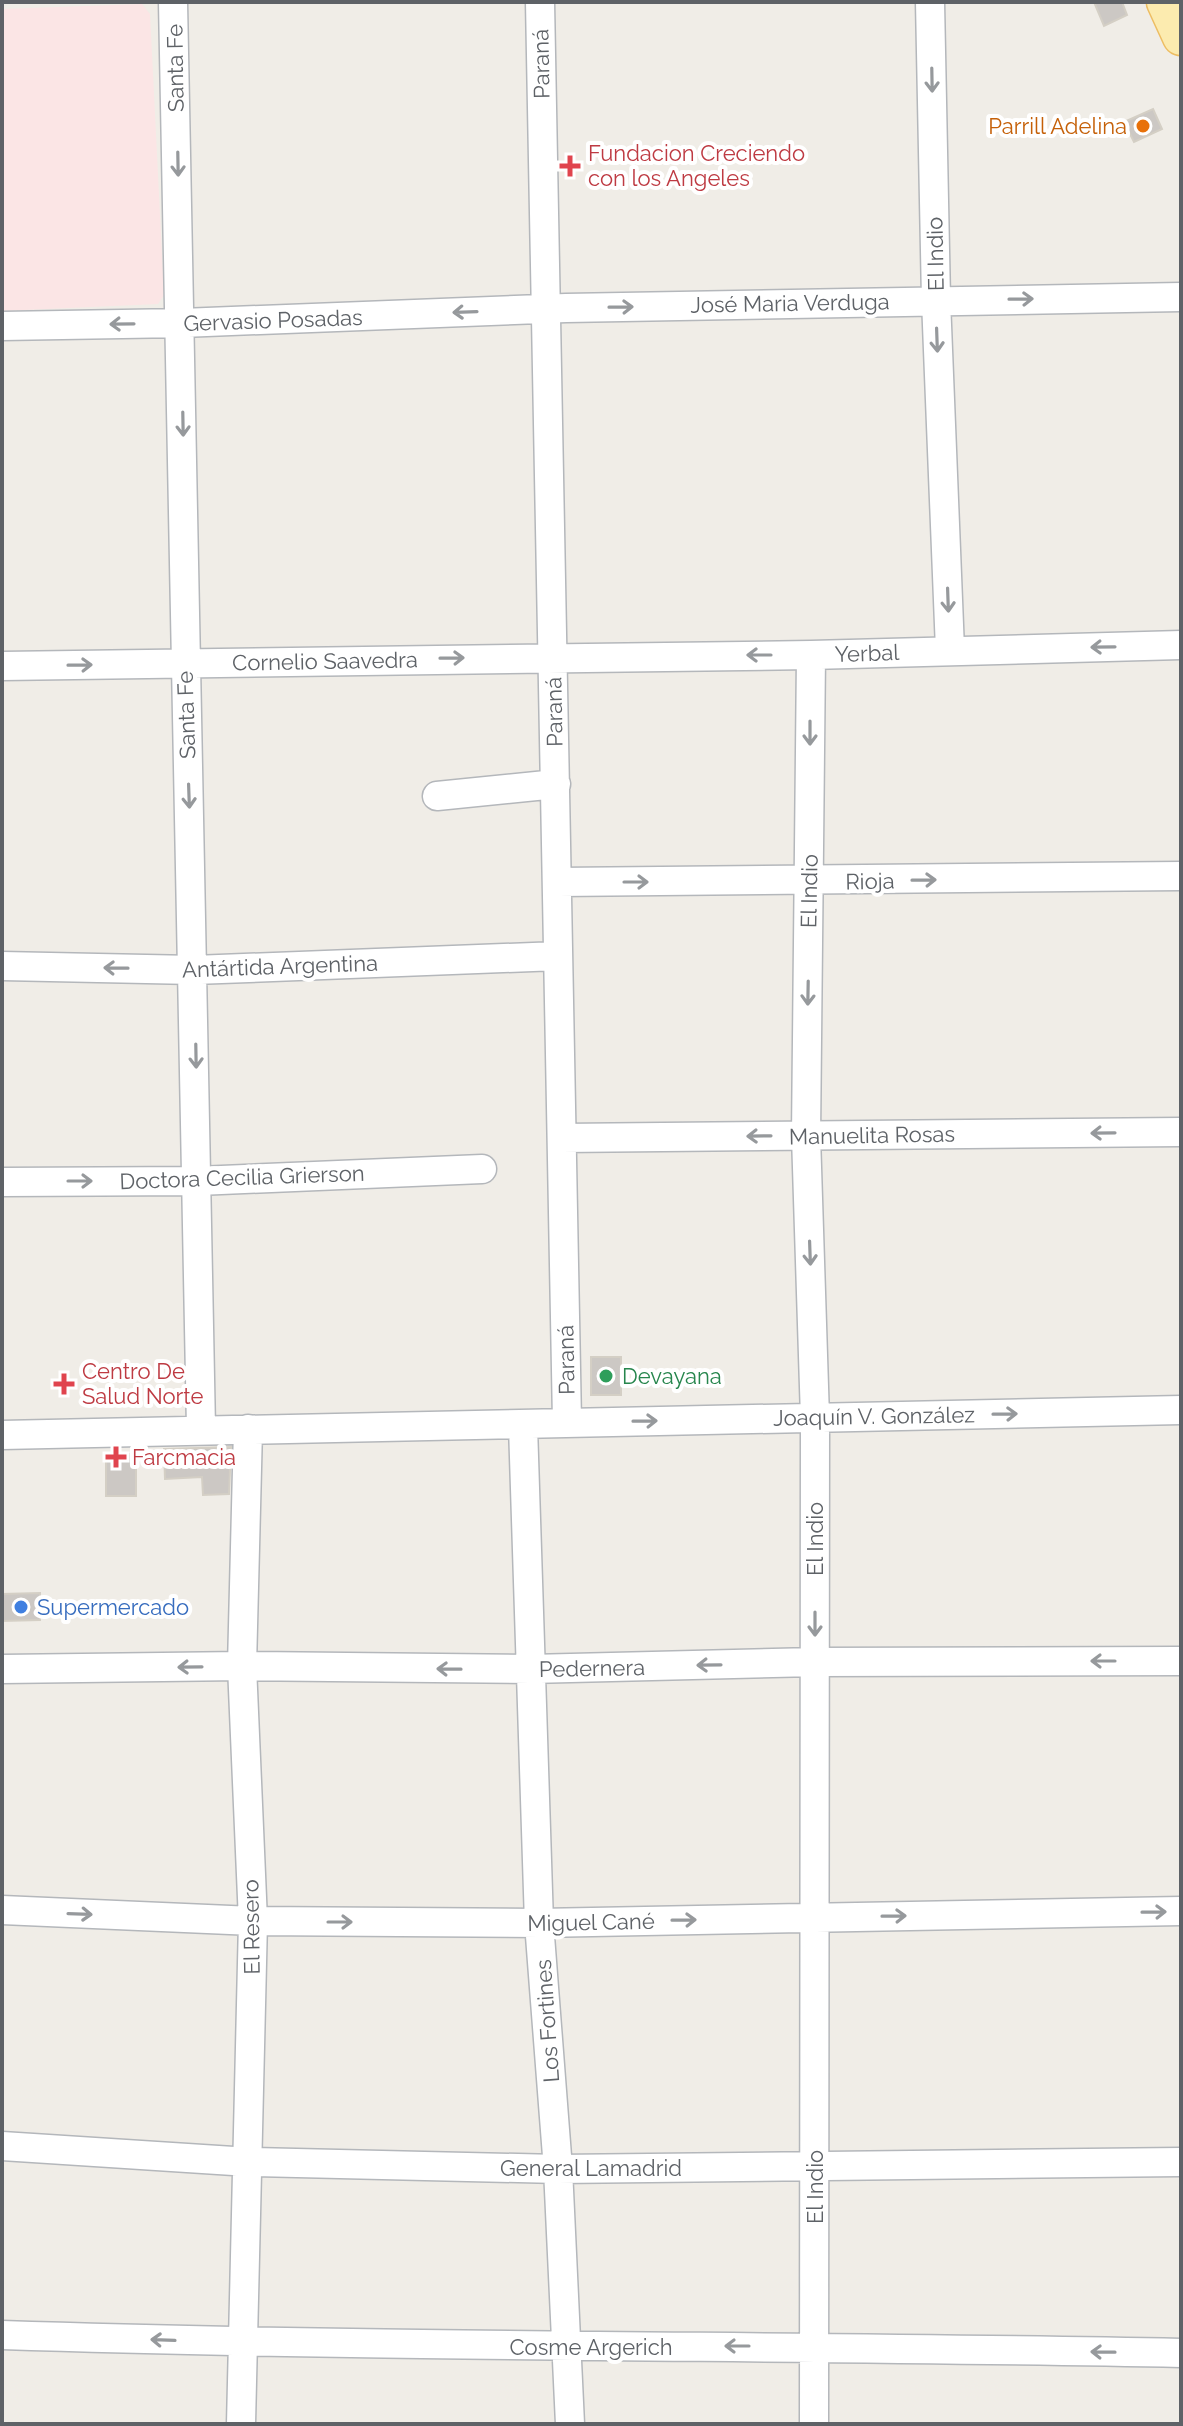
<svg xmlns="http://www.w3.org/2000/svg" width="1183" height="2426" viewBox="0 0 1183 2426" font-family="Raleway,sans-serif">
<rect width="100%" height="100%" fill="#f0ede7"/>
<path fill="#fbe5e5" d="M142,4L150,14L164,295L158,304L2,311V9Z"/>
<path fill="#ccc8c4" stroke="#d4cfc5" stroke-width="2" d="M1094,2H1122L1127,15L1104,26Z
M1153,109L1162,129L1134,142L1124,122Z
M591,1357H621V1395H591Z
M231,1447L229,1494L203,1495L202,1477L165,1479L164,1449Z
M106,1454H136V1496H106Z
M40,1593V1620L2,1621V1594Z"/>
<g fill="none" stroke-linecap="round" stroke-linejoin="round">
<g stroke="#b4b7bb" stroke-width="31">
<path id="minor" d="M173,2L201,1429
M540,2L567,1422
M930,2L936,300L950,650
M2,326L182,323L566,308L1181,297
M811,655L806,1136L815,1418L814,2424
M2,666L811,655L1181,645
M437,796L556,784
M558,882L1181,876
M2,966L194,970L558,956
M562,1138L1181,1132
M2,1182L198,1181L482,1169
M523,1426L539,1923L558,2169L570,2424
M2,1435L1181,1410
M2,1669L242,1666L530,1669L815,1662L1181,1661
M2,1910L253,1921L539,1923L1181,1911
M2,2146L249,2162L558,2169L1181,2162
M2,2335C395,2348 788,2345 1181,2353
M241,2424L253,1921L242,1666L248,1429"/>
</g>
<g stroke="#edbd63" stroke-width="39">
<path id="major" d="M1165,2L1181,37"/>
</g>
<use href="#minor" stroke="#fff" stroke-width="28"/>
<use href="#major" stroke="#fcebaf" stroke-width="36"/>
</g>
<defs><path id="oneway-shaft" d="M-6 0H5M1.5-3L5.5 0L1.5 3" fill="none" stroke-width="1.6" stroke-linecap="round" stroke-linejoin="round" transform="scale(2)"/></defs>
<g stroke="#96999c">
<use href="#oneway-shaft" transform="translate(932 80) rotate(89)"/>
<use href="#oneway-shaft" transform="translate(178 164) rotate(89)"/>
<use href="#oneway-shaft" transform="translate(1021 299) rotate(-1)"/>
<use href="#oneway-shaft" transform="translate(621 307) rotate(-1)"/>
<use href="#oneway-shaft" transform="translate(465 312) rotate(178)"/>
<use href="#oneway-shaft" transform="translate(122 324) rotate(179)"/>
<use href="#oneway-shaft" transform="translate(937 340) rotate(88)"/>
<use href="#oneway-shaft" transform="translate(183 424) rotate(89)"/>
<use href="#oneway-shaft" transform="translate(948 600) rotate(88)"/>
<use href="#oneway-shaft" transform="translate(1103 647) rotate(179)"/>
<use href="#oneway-shaft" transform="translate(759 655) rotate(180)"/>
<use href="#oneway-shaft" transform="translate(452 658) rotate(-1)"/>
<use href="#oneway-shaft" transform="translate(80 665) rotate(-1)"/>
<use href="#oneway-shaft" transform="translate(810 733) rotate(90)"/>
<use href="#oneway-shaft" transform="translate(189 796) rotate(88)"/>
<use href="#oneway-shaft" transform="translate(924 880) rotate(-1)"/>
<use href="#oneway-shaft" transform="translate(636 882)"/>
<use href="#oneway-shaft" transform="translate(116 968) rotate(-179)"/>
<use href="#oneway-shaft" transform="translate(808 993) rotate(91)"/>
<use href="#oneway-shaft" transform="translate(196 1056) rotate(89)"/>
<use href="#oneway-shaft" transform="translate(1103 1133) rotate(179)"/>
<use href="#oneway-shaft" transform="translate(759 1136) rotate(179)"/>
<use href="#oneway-shaft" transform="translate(80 1181)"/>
<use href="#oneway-shaft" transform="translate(810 1253) rotate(88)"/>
<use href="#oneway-shaft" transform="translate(1005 1414) rotate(-1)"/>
<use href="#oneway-shaft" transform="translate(645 1421) rotate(-1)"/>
<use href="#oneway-shaft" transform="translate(815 1624) rotate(90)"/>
<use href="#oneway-shaft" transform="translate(1103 1661) rotate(180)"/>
<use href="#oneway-shaft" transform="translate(709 1665) rotate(179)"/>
<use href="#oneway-shaft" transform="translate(190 1667) rotate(179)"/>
<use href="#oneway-shaft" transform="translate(449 1669) rotate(-179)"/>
<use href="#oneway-shaft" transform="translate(1154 1912) rotate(-1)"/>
<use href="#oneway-shaft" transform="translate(80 1914) rotate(2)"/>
<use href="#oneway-shaft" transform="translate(894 1916) rotate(-1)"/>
<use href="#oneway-shaft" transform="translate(684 1920) rotate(-1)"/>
<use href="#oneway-shaft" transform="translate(340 1922)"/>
<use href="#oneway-shaft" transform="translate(163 2340) rotate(-178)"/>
<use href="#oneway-shaft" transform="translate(737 2346) rotate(180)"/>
<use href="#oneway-shaft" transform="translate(1103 2352) rotate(-179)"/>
</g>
<circle fill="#e8710a" stroke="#fff" stroke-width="3" cx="1143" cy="126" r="8"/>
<g fill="#e0444e" stroke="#fff" stroke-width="3">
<path d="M566 154h8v8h8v8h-8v8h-8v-8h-8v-8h8z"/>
<path d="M60 1372h8v8h8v8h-8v8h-8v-8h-8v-8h8z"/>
<path d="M112 1445h8v8h8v8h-8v8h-8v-8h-8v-8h8z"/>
</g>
<circle fill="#2e9e5b" stroke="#fff" stroke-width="3" cx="606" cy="1376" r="8"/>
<circle fill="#3f7fe0" stroke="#fff" stroke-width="3" cx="21" cy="1607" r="8"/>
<g text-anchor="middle" stroke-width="8" stroke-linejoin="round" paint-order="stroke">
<g font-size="22" fill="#5e6267" stroke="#fff">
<text transform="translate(541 64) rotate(-91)" y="8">Paraná</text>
<text transform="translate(175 68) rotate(-91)" y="8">Santa Fe</text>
<text transform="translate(935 254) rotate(-91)" y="8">El Indio</text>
<text transform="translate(790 303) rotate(-1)" y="8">José Maria Verduga</text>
<text transform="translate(273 320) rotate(-2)" y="8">Gervasio Posadas</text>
<text transform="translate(867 653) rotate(-2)" y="8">Yerbal</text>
<text transform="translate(325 661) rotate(-1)" y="8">Cornelio Saavedra</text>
<text transform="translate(554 712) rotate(-91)" y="8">Paraná</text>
<text transform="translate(186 715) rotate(-92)" y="8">Santa Fe</text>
<text transform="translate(870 881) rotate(-1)" y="8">Rioja</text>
<text transform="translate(809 891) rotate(-89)" y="8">El Indio</text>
<text transform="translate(280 966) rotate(-2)" y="8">Antártida Argentina</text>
<text transform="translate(872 1135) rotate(-1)" y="8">Manuelita Rosas</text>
<text transform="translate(242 1177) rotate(-2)" y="8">Doctora Cecilia Grierson</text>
<text transform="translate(566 1360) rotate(-91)" y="8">Paraná</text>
<text transform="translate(874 1416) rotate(-1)" y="8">Joaquín V. González</text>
<text transform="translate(815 1539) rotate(-90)" y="8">El Indio</text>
<text transform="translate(592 1668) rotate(-1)" y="8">Pedernera</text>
<text transform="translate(591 1922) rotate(-1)" y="8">Miguel Cané</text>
<text transform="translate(251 1927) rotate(-91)" y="8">El Resero</text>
<text transform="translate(547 2021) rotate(-94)" y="8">Los Fortines</text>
<text x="591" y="2176">General Lamadrid</text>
<text transform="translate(815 2187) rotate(-90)" y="8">El Indio</text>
<text x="591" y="2355">Cosme Argerich</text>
</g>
<g font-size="22" fill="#c56008" stroke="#fff" text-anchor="end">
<text x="1127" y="134">Parrill Adelina</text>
</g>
<g font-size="22" fill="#be3a42" stroke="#fff" text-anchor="start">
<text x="588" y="161">Fundacion Creciendo<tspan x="588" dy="25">con los Angeles</tspan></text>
<text x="82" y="1379">Centro De<tspan x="82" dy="25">Salud Norte</tspan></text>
<text x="132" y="1465">Farcmacia</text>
</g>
<g font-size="22" fill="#27864d" stroke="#fff" text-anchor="start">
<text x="622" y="1384">Devayana</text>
</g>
<g font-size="22" fill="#366cbe" stroke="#fff" text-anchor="start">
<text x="37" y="1615">Supermercado</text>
</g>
</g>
<rect width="1183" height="2426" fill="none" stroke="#5e6267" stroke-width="8"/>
</svg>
